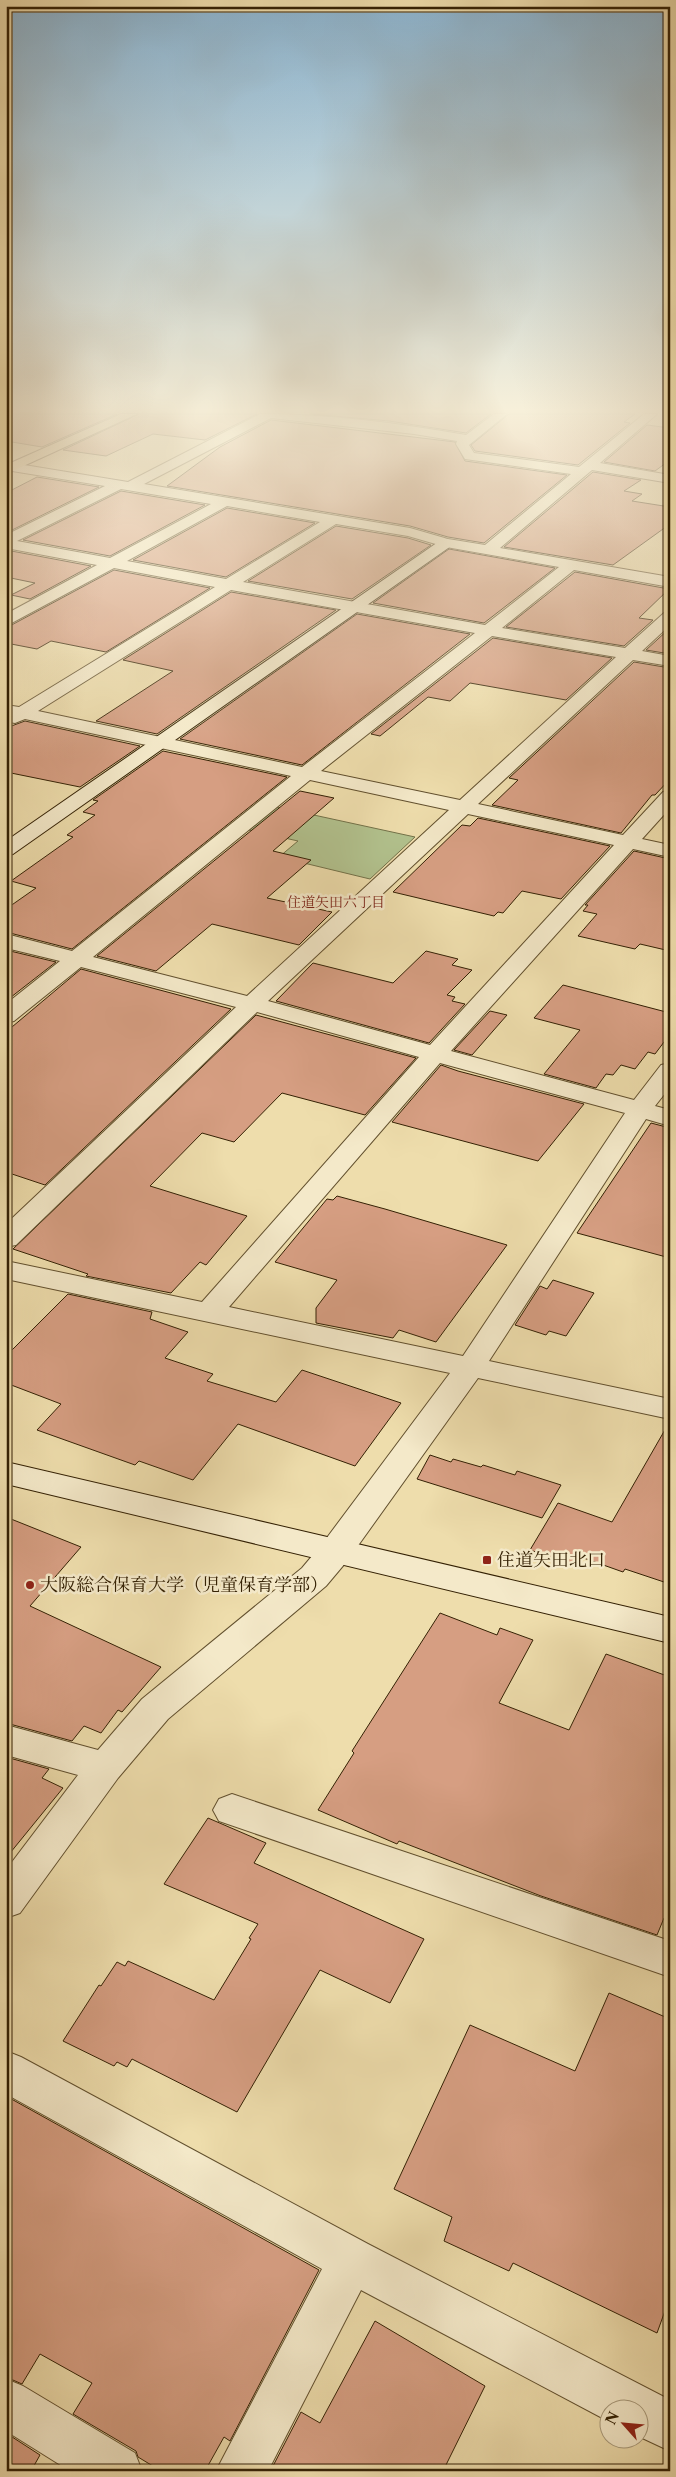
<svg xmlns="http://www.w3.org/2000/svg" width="676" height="2477" viewBox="0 0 676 2477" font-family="'Libre Caslon Text','Noto Serif JP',serif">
<rect width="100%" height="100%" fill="#eeddac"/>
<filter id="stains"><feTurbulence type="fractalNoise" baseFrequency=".004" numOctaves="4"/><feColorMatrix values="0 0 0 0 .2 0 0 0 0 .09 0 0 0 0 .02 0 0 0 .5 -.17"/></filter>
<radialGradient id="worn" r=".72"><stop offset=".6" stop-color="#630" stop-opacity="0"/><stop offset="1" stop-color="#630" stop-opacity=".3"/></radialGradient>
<path fill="#b2c28e" stroke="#737249" d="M277,807L415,837L370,879L279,857L298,841L249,830Z"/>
<path fill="#d69e82" stroke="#342104" d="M6,414H117L42,447L6,441Z
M139,414H257L205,440L153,434L106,456L63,450Z
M310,414H491L466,433L389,421Z
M509,414H635L624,422L630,423L578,465L475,451L471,445Z
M271,420L455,442L465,461L567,475L484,543L448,537L410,526L167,486L220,447Z
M647,425L670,428V460L655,471L604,462Z
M593,472L641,480L624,491L642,494L632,501L670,507V524L613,565L504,547Z
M37,477L99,487L6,533V493Z
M121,491L205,505L110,556L23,540Z
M227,508L315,523L226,577L133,560Z
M336,526L408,538L431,545L352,599L248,581Z
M449,549L555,568L484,623L373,603Z
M6,550L91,566L30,599L11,595L35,583L6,577Z
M114,570L210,588L106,652L51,641L37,649L6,643V628Z
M575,572L669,589L639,618L653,620L624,646L506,627Z
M231,592L336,610L157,734L96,721L173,671L123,660Z
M357,614L470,634L302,765L180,739Z
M670,628V654L646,650Z
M493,638L612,658L566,700L470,683L450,701L428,697L380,736L371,734Z
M634,662L670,668V779L655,795H652L621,833L492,805L518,780L509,778Z
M25,721L140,746L80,787L6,772V728Z
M163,751L287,777L72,949L6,932V909L36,888L11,881L73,837L67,835L95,815L83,812L98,801L93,800Z
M300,791L334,798L273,851L311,860L267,898L332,912L299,945L212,924L156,971L97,956Z
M478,818L610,846L561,899L522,891L503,913L498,912L494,916L393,892L462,825L470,826Z
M634,851L670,859V951L640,944L635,949L578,936L597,914L583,911L588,905H585Z
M6,950L56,962L6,1001Z
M426,951L458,959L452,965L472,970L447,995L455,997L452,1001L465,1004L429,1043L276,1001L313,963L393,983Z
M81,969L231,1009L45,1185L6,1172V1032Z
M563,985L670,1013V1034L655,1054L648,1052L635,1069L621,1065L613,1075L606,1074L596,1088L544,1074L580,1030L534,1018Z
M490,1011L507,1015L472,1055L454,1050Z
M256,1015L416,1058L365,1115L282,1093L234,1142L202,1133L150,1186L247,1216L206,1265L200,1262L171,1293L86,1276L88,1274L13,1249Z
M441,1065L458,1071L584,1104L538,1161L392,1122Z
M651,1123L670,1128V1258L577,1233Z
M337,1196L385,1209L507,1245L436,1342L399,1330L393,1338L316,1323V1308L337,1280L275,1262L327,1199L333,1200Z
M553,1280L594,1293L566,1336L549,1331L546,1335L515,1325L540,1286L547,1289Z
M68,1294L152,1312L150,1319L188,1332L165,1358L213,1374L207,1381L276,1402L302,1370L401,1403L355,1466L238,1424L193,1480L139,1461L135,1465L37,1430L61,1404L6,1383V1356Z
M670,1421V1584L625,1569L623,1572L578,1556L573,1565L530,1550L558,1503L612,1522Z
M430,1455L451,1462L453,1459L481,1467L483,1465L515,1475L517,1471L561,1485L542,1518L417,1479Z
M6,1517L81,1547L30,1606L161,1667L122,1712L118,1710L101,1733L84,1726L72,1741L6,1723Z
M440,1613L497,1635L500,1628L533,1640L499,1703L569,1730L606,1654L670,1677V1920L664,1918L657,1935L541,1896L399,1841L397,1844L318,1810L354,1753L352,1751Z
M6,1757L49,1769L42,1778L63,1788L6,1858Z
M208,1818L266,1843L254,1863L424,1939L390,2003L320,1970L237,2112L132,2059L127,2067L117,2062L114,2066L63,2041L99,1985L101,1986L117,1962L125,1966L128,1961L214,2000L251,1939L249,1938L258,1924L164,1884Z
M609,1993L670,2019V2297L657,2333L513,2263L509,2271L444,2241L452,2217L394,2189L470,2025L575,2071Z
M6,2096L319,2270L230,2441L224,2437L205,2471H161L138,2457L136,2451L73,2414L92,2383L40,2354L22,2384L6,2377Z
M375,2321L485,2386L443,2471H281L273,2466L301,2412L320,2423Z
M6,2433L40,2455L31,2471H6Z"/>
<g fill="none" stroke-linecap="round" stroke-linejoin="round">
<g stroke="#62502e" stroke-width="2">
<path id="street" d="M260,414C329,414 398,423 466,435L494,414H507L469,445L474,453L579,467L644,414H657L600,463L670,475V483L592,470L500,548L670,577V587L574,570L502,628L625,648L664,613L670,611V625L642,651L670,656V666L633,660L478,804L623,835L663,792L670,790V808L642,839L670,845V857L633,849L451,1051L634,1100L661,1065L670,1063V1087L655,1106L670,1110V1126L646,1119L489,1361L670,1399V1419L478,1378L347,1561L326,1586L168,1719L118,1778L20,1913L6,1918V1870L78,1775L6,1755V1725L98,1750L142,1699L302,1568L323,1543L450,1373L6,1279V1261L202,1302L419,1057L257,1012L16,1245L6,1247V1224L236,1007L81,967L14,1021L6,1023V1004L60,961L6,948V934L72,951L291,776L25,719L15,723L9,722L6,718V705L19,707L215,587L114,568L6,626V614L97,565L6,548V535L105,486L12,471L7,470L6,466L12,463L128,482ZM271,418L414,434L457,441L456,444L465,459L571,474L485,545L448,539L410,528L144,484ZM121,489L211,504L110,558L17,541ZM227,506L320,522L226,579L127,561ZM336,524L408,536L446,547L559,567L485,625L243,582ZM231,590L475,633L302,767L38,711ZM492,636L616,657L460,800L321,771ZM310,780L449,810L247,996L93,957ZM468,814L614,845L430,1045L268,1001ZM440,1063L625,1113L463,1356L229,1307Z
M232,1794L670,1941V1977L219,1821L213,1810L219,1799Z
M6,2051L21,2057L368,2244L670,2400V2451L638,2436V2410H608V2421L361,2290L268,2471H216L322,2269L6,2094Z
M6,2379L23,2386L135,2453L142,2471H70L6,2431Z"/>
</g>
<g stroke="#342104" stroke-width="2">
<path id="secondary" d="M446,539L453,543L451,546L13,854L6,856V841L441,540Z
M6,1462L670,1617V1643L6,1484Z"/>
</g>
<g stroke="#342104" stroke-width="2">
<path id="highway" d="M121,414H137L6,474V465Z"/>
</g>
<use href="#street" fill="#f4e9c9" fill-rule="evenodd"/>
<use href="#secondary" fill="#f4e9c9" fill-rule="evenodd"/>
<use href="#highway" fill="#eeddac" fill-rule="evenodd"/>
</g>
<linearGradient id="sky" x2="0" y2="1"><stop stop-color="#8bb6d4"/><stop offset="0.54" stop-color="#f7f0da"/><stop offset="1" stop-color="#f7f0da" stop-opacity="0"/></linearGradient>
<rect width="676" height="760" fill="url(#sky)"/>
<g fill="#8f2418" stroke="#f4e9c9" stroke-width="2">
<rect x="482" y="1555" width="10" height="10" rx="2.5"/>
<circle cx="30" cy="1585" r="5"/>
</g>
<g text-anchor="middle" stroke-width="5" stroke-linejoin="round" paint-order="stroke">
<g font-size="14" fill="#7a1f14" stroke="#f4e9c9">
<text x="336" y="907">住道矢田六丁目</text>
</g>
<g font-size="18" fill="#342104" stroke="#f4e9c9" text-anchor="start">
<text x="497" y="1566">住道矢田北口</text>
<text x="40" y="1591">大阪総合保育大学（児童保育学部）</text>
</g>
</g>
<rect width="676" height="2477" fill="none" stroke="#eeddac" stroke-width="25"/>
<rect x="8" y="8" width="661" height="2462" fill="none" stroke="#342104" stroke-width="2.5"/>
<rect x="12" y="12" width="651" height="2452" fill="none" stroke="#342104"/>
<g transform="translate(624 2424) rotate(297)"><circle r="24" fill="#f4e9c9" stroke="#a7997a"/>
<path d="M0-4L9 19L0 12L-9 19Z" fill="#8f2418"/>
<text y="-8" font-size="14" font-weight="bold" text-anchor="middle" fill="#342104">N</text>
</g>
<rect width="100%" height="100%" filter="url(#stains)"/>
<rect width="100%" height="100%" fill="url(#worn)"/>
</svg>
